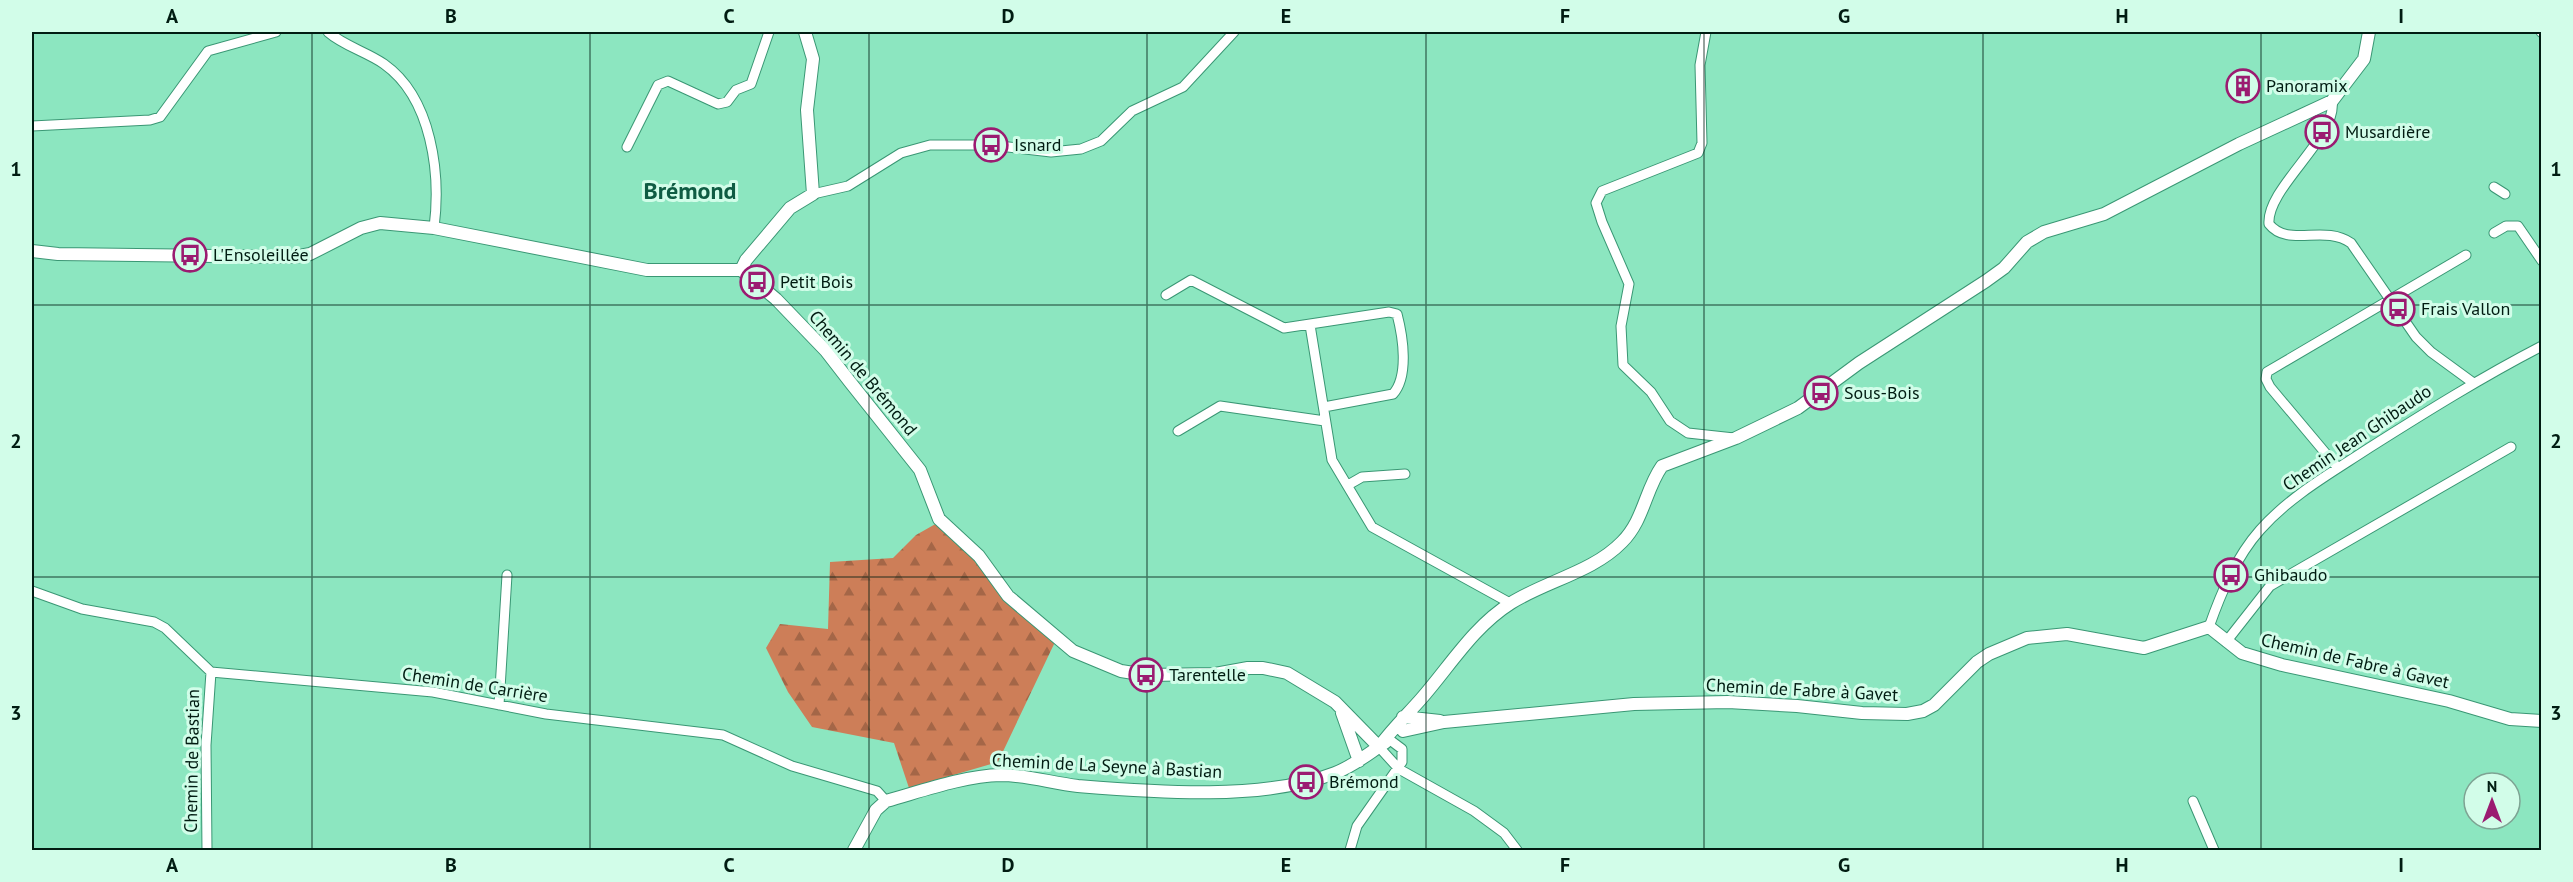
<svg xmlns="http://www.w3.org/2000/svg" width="2573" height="882" viewBox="0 0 2573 882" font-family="'PT Sans',sans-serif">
<defs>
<pattern id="forest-firs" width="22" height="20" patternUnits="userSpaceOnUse" patternTransform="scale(1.5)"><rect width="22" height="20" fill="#cd7e58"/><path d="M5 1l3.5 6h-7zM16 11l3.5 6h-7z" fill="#a46647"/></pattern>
</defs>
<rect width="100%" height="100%" fill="#8ce6c0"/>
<path fill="url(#forest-firs)" d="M939,522L1055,642L998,762L909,788L894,743L812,727L788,692L766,648L780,624L828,629L830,562L893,558L916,535Z"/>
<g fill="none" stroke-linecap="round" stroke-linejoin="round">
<g stroke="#3a9774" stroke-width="11">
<path id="minor" d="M328,32C344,46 367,52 384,64C432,98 441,174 434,228
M1706,32L1700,65L1702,143L1698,153L1602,191L1596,203L1602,222L1629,284L1621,326L1623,365L1651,392L1670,421L1688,433L1734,438
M2541,32H2542
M2332,101C2338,137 2266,188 2269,224C2288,248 2324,224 2351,243L2416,337L2431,352L2472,382
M32,126L150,120L160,117L208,51L276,32
M627,147L658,85L668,81L718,104L727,102L736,90L751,84L769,32
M2494,187L2505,194
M813,194L848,186L901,153L930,145H991L1051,152L1081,149L1101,141L1132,111L1183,87L1234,32
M2494,233L2506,226H2518L2542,261
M1166,295L1191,280L1284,328L1389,312L1397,314C1403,337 1409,376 1393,394L1324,407
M1310,325L1332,460L1372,527L1510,603
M1178,431L1220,406L1325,421
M2338,468L2270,387L2266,379L2267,372L2466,255
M1348,485L1362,477L1405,474
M32,591L82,609L154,622L165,628L211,672L433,692L546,714L723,735L792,766L877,791L886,801
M2209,627C2221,593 2236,557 2260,530C2290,496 2331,473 2369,448C2426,412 2482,377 2542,346
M2226,642L2270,586L2511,447
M499,705L507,575
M1379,747L1399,769L1474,811L1504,833L1517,850
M2193,801L2214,850
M207,850L206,745L211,672
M1350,850L1357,826L1402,762V749L1390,740H1384"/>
</g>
<g stroke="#3a9774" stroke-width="14">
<path id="tertiary" d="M32,251L58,254L294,257L310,254L361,228L380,223L434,228L647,270H741L776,299L826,351L850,382L920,470L939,519L979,556L1008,596L1073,651L1121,671L1146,675L1215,674L1248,668H1263L1287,673L1335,702L1379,747
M741,270L746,260L790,208L813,194L807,110L813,59L805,32
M1342,713L1359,761
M1403,717L1440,721
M1403,731L1444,722L1634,704L1728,702L1797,706L1862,713L1907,714L1923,711L1934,705L1977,662L1989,654L2027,638L2067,634L2144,648L2209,627L2242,653L2282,665L2449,701L2510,719L2542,721
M1379,747C1392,729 1407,715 1421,699C1450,666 1473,627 1511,603C1546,581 1593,572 1622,542C1644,520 1645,490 1662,466L1736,438L1798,408L1859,363L1986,281L2004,268L2027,242L2044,232L2104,214L2239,144L2332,101L2364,59L2369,32
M854,850L876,810L886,801C922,791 963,776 1001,775C1027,775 1052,783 1078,786C1154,792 1263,801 1335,773C1354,766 1369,753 1386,742"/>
</g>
<use href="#minor" stroke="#fff" stroke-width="9"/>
<use href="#tertiary" stroke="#fff" stroke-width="12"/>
</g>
<path fill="none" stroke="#011c12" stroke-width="1.5" stroke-opacity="0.55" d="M312,32V850M590,32V850M869,32V850M1147,32V850M1426,32V850M1704,32V850M1983,32V850M2261,32V850M32,305H2542M32,577H2542"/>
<defs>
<g id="building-ring" transform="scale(1.725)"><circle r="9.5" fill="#d2fde9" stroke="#9b1b71" stroke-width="1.5"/><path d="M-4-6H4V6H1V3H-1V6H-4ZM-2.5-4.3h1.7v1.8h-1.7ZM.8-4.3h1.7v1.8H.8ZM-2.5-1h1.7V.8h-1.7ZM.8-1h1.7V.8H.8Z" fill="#9b1b71"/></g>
<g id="bus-ring" transform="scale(1.725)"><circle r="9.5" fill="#d2fde9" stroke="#9b1b71" stroke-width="1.5"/><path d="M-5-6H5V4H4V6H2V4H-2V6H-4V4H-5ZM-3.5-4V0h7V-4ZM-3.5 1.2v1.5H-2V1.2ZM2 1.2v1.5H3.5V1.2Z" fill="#9b1b71"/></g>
</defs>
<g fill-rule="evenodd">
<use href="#building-ring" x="2243" y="86"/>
<use href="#bus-ring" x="2322" y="132"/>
<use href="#bus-ring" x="991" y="145"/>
<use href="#bus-ring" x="190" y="255"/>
<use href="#bus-ring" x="757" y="282"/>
<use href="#bus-ring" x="2398" y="309"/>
<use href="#bus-ring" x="1821" y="393"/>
<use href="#bus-ring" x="2231" y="575"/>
<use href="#bus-ring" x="1146" y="675"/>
<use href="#bus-ring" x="1306" y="782"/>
</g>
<g text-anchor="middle" stroke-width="6" stroke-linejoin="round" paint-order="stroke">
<g font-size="18" fill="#011c12" stroke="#d2fde9" text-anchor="start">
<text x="2266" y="92">Panoramix</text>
<text x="2345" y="138">Musardière</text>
<text x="1014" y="151">Isnard</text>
<text x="213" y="261">L'Ensoleillée</text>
<text x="780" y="288">Petit Bois</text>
<text x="2421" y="315">Frais Vallon</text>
<text x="1844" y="399">Sous-Bois</text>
<text x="2254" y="581">Ghibaudo</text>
<text x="1169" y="681">Tarentelle</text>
<text x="1329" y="788">Brémond</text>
</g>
<g font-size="18" fill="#011c12" stroke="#d2fde9">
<text transform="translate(863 373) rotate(50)" y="6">Chemin de Brémond</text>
<text transform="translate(2357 438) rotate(-34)" y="6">Chemin Jean Ghibaudo</text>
<text transform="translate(2355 661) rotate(13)" y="6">Chemin de Fabre à Gavet</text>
<text transform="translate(475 685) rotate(9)" y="6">Chemin de Carrière</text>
<text transform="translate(1802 690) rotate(3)" y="6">Chemin de Fabre à Gavet</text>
<text transform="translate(192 761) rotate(-89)" y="6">Chemin de Bastian</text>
<text transform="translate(1107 766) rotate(3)" y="6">Chemin de La Seyne à Bastian</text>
</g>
<g font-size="24" font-weight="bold" fill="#0f5c43" stroke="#d2fde9">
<text x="690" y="199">Brémond</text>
</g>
</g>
<rect width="2573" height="882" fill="none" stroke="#d2fde9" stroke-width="66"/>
<g transform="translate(2492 801)"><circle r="28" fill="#d2fde9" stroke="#7ea393" stroke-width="1.5"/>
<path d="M0-4.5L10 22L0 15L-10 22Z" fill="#9b1b71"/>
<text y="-9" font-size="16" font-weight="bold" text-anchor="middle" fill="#011c12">N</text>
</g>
<rect x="33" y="33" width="2507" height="816" fill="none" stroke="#011c12" stroke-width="2"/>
<g font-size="20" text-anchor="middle" font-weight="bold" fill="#011c12">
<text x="172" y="23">A</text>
<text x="451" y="23">B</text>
<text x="729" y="23">C</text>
<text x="1008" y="23">D</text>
<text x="1286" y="23">E</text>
<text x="1565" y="23">F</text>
<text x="1844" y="23">G</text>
<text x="2122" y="23">H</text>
<text x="2401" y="23">I</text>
<text x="16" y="176">1</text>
<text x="2556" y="176">1</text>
<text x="16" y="448">2</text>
<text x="2556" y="448">2</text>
<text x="16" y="720">3</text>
<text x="2556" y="720">3</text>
<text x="172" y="872">A</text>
<text x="451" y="872">B</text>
<text x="729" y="872">C</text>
<text x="1008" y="872">D</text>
<text x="1286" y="872">E</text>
<text x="1565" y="872">F</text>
<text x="1844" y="872">G</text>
<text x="2122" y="872">H</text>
<text x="2401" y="872">I</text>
</g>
</svg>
